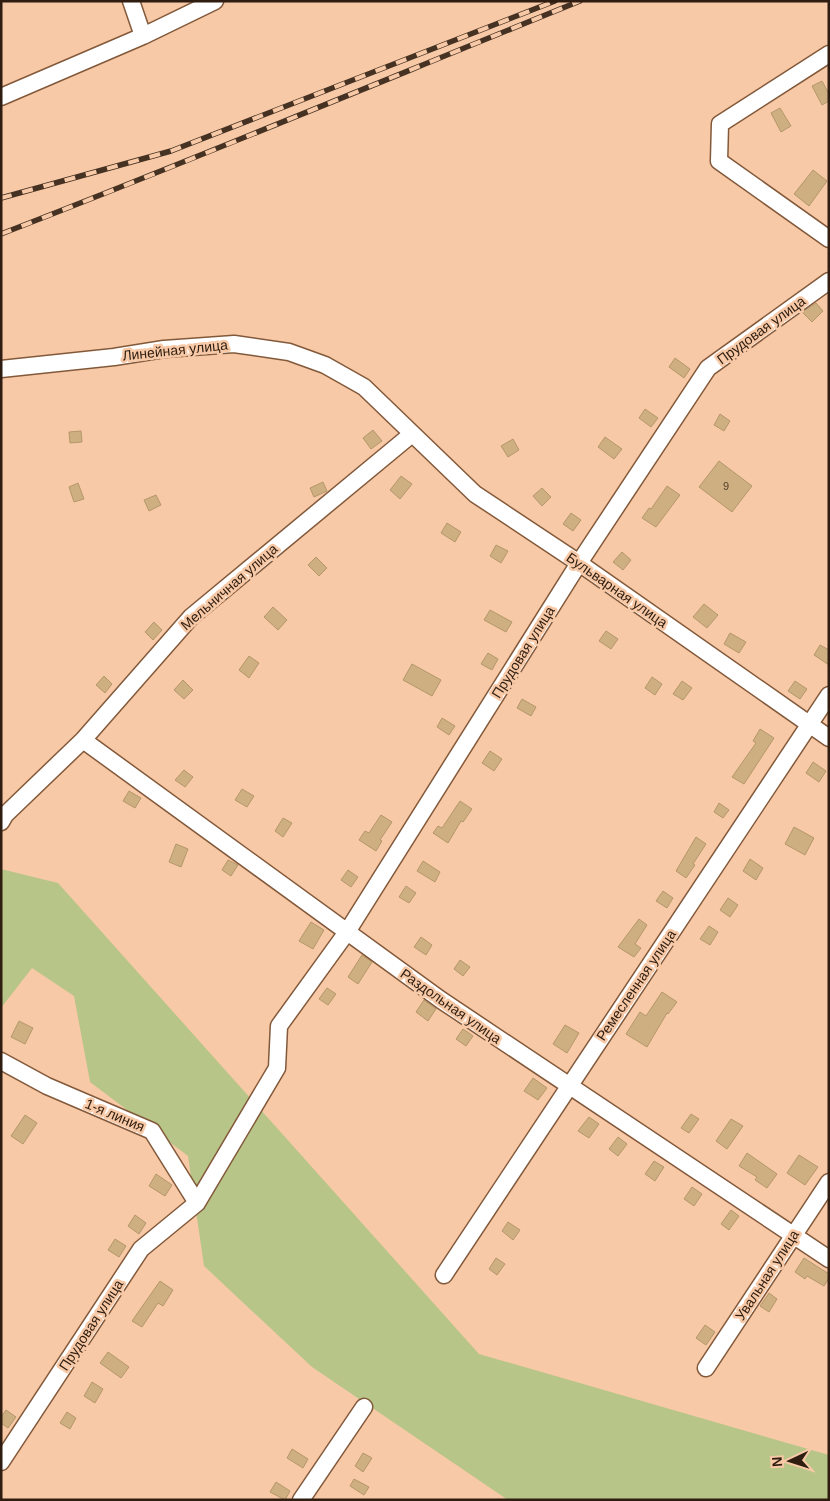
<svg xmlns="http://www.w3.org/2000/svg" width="830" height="1501" viewBox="0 0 830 1501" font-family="Helvetica,sans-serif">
<rect width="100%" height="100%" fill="#f8c9a7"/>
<path fill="#b8c588" d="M1,869L58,883L479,1354L829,1455V1500H508L312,1367L204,1266L188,1156L90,1082L74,996L32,968L1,1008Z"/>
<path fill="#cdaf81" stroke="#b5976a" d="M822,81L829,94V101L822,105L812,86Z
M780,108L791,126L781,132L771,113Z
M813,170L827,181L809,206L794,194Z
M816,303L823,311L812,322L802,312Z
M675,358L690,369L684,378L669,367Z
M645,409L658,418L651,427L639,418Z
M720,414L730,421L724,431L714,425Z
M373,430L382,441L371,449L363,438Z
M81,431L82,442L70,443L69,432Z
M605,437L622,449L614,459L598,447Z
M513,439L519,450L508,457L501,446Z
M719,461L752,486L732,512L699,487Z
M401,476L412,484L400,499L390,490Z
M323,482L327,491L314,497L310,488Z
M78,483L84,499L74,502L69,487Z
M667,486L680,495L656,527L642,518L649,508L651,509Z
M542,488L551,497L542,506L533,496Z
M156,495L161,505L149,511L144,500Z
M571,513L581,520L573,531L563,524Z
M447,523L461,532L455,542L441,533Z
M496,545L508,551L501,563L490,556Z
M622,552L631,560L623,570L613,562Z
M316,557L327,568L319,576L308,565Z
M704,604L718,615L707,628L693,617Z
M273,607L287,620L278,630L264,617Z
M490,610L512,622L506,632L484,620Z
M154,622L162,630L153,640L145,632Z
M606,631L618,639L611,649L599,641Z
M730,633L746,642L739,653L724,644Z
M820,645L829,650V665L814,655Z
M488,653L498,659L492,670L481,664Z
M249,656L259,663L249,678L239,670Z
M412,664L441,680L432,696L403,680Z
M104,676L112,684L105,693L96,685Z
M652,677L662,684L655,695L645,688Z
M183,680L193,690L184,699L174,690Z
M682,681L692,688L683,700L673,694Z
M795,681L807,689L800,699L788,691Z
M522,699L536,707L531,716L517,708Z
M442,718L455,726L449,735L437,727Z
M760,729L774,738L744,784L732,777L756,743L753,741Z
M490,751L502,759L494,771L482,763Z
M813,762L826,771L819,782L806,773Z
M184,770L193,777L185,787L175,780Z
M242,789L254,796L247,807L235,800Z
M129,791L141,798L135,808L123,801Z
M460,801L472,809L463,822L461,821L448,843L433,833L438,826L442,828Z
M719,803L729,810L723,818L714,812Z
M381,815L392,822L380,840L382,841L376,851L359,840L365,831L369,833Z
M283,818L292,823L283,837L275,831Z
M794,827L814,838L805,855L785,844Z
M696,837L706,844L693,864L695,865L686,878L676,871Z
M176,844L188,849L181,867L169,862Z
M750,859L763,868L756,880L743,871Z
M228,860L238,865L231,876L222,870Z
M423,861L440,872L435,882L417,871Z
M348,870L358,877L351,887L341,880Z
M406,886L416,893L409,903L399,897Z
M663,891L673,898L667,908L656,901Z
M728,898L738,905L730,917L720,910Z
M639,919L647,925L635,944L641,948L634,957L618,947Z
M311,922L324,930L313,949L299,941Z
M709,926L718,932L710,945L700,939Z
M421,937L432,945L426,955L414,947Z
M362,955L372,962L358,984L348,977Z
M460,960L470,967L463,976L454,969Z
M327,988L336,994L328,1005L319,999Z
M662,992L677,1002L668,1014L667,1013L647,1047L626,1034L640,1012L646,1016Z
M424,1000L436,1009L428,1021L416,1012Z
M19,1021L33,1028L25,1044L11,1037Z
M565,1025L579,1033L567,1053L553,1044Z
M463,1029L473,1036L466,1046L456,1039Z
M533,1078L547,1088L538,1100L524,1091Z
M691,1114L699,1119L689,1133L681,1128Z
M25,1115L37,1123L23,1144L11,1136Z
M589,1117L599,1124L589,1138L578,1131Z
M731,1119L743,1126L727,1149L716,1141Z
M618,1137L627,1144L618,1156L609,1149Z
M747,1153L777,1174L767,1188L755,1180L757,1177L739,1166Z
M799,1155L818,1167L805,1185L787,1173Z
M654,1161L664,1167L655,1181L645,1174Z
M156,1174L172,1185L165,1196L149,1186Z
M692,1187L702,1194L694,1206L684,1199Z
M731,1210L739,1216L729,1230L721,1224Z
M135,1215L146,1223L139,1234L128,1226Z
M508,1222L520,1230L513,1240L502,1231Z
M115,1239L126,1246L119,1257L108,1250Z
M496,1258L505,1264L497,1275L489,1269Z
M804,1258L829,1274V1278L824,1286L807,1276L805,1279L795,1272Z
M160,1281L173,1290L163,1306L158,1303L142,1327L132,1321Z
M769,1293L777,1299L769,1312L760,1306Z
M705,1325L715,1332L706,1345L696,1338Z
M108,1352L129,1367L121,1378L100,1363Z
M92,1382L103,1389L95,1403L84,1396Z
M6,1410L16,1417L8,1428L1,1423V1417Z
M67,1412L76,1418L70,1429L60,1423Z
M292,1449L308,1459L303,1468L287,1458Z
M363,1453L372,1458L363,1472L355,1466Z
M354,1479L369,1487L364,1495L350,1486Z
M276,1482L290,1491L285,1500L270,1492Z"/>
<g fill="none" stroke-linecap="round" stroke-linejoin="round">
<g stroke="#82593a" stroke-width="19">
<path id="minor" d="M131,1L143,36
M829,54L720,124L719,161L829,239
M1,97L143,36L215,1
M1,369L114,357L164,349L234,344L289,352L325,365L364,387L475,494L579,563L829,738
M83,740L441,1000L829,1259
M1,822L5,815L83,740L191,617L412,434
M1,1061L47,1086L152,1131L197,1203
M444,1275L829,695
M706,1368L829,1182
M1,1462L141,1249L197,1203L277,1068L279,1026L347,932L579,563L708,368L829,281
M301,1500L364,1407"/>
</g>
<use href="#minor" stroke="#fff" stroke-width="16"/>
<g stroke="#463222" stroke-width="5.5">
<path id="rail" d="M1,198L171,151L555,1
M1,234C195,159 387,79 580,1"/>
</g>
<use href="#rail" stroke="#f8c9a7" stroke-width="4" stroke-dasharray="11" stroke-linecap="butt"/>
</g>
<g text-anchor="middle" stroke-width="5" stroke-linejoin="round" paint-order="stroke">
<g font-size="11" fill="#56422c">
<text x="726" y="490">9</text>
</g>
<g font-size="14" fill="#2e1d10" stroke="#f8c9a7">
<text transform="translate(761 330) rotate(-36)" y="5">Прудовая улица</text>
<text transform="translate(175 350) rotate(-6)" y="5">Линейная улица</text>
<text transform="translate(229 587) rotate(-41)" y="5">Мельничная улица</text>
<text transform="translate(617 590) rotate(35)" y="5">Бульварная улица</text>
<text transform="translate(523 652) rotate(-58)" y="5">Прудовая улица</text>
<text transform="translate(636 985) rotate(-56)" y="5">Ремесленная улица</text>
<text transform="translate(451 1006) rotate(35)" y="5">Раздольная улица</text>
<text transform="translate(115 1115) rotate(23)" y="5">1-я линия</text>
<text transform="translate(767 1275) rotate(-57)" y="5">Увальная улица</text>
<text transform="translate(91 1325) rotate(-57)" y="5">Прудовая улица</text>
</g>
</g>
<rect width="830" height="1501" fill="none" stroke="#2e1d10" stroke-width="5"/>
<g transform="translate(790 1461) rotate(266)" stroke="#f8c9a7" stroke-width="4" paint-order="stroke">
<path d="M0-4L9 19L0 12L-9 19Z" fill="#2e1d10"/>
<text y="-8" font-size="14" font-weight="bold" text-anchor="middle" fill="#2e1d10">N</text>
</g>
</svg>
